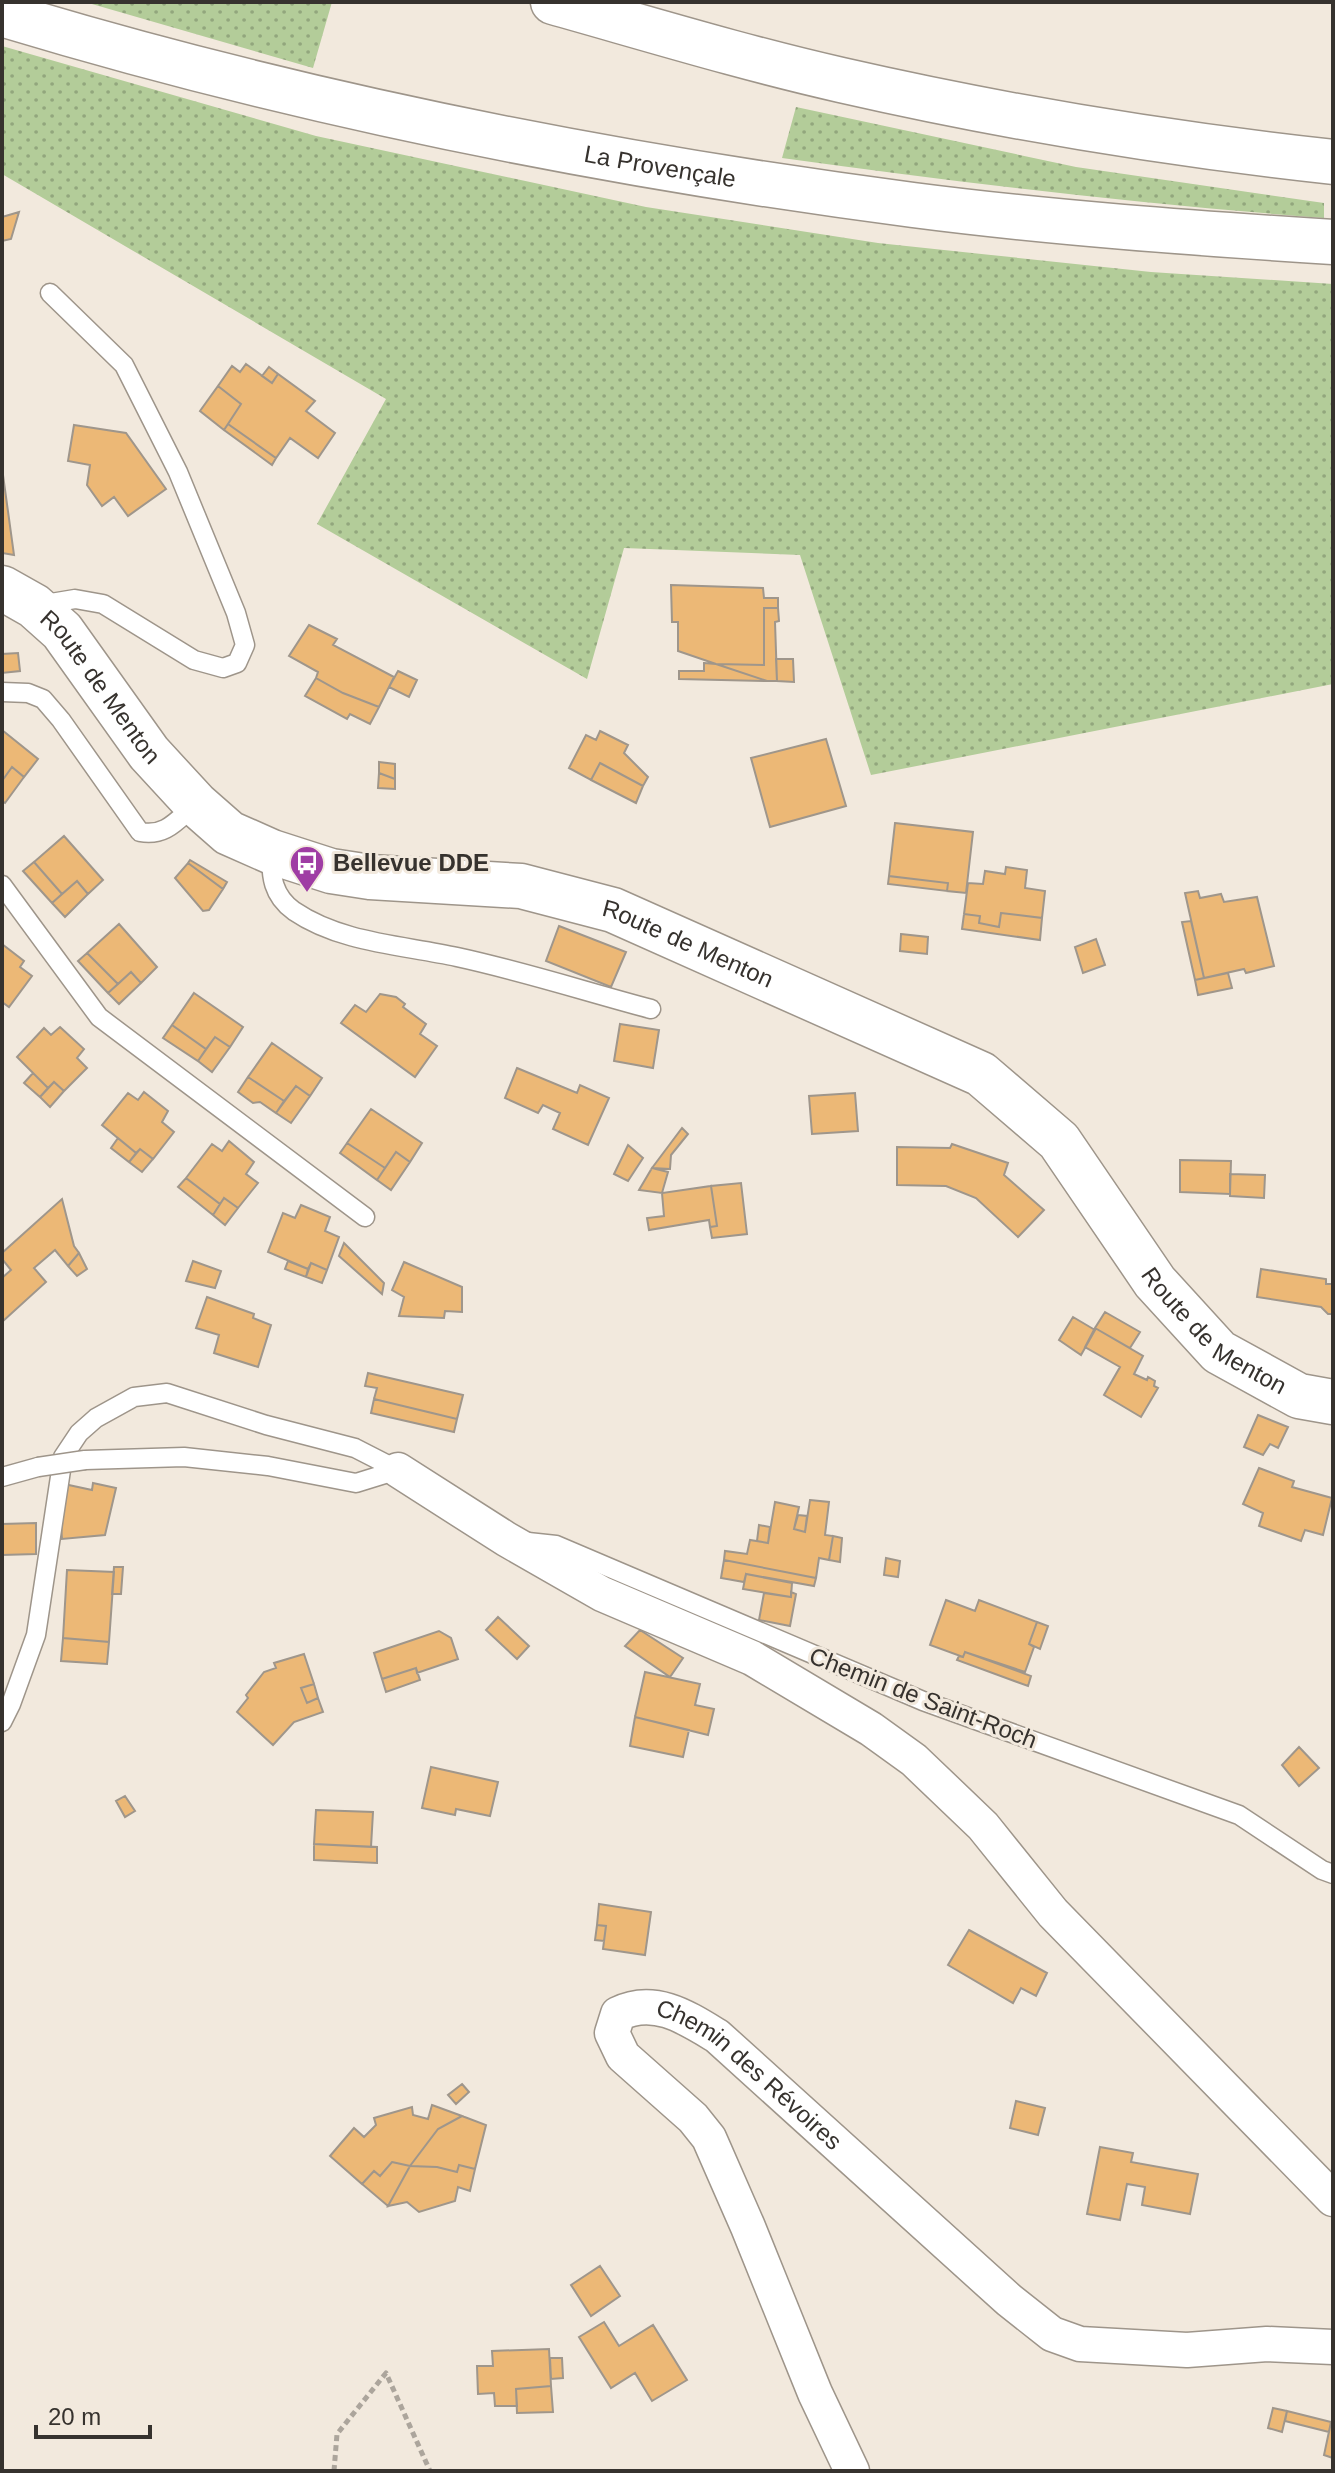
<svg xmlns="http://www.w3.org/2000/svg" width="1335" height="2473" viewBox="0 0 1335 2473" font-family="Helvetica,sans-serif">
<defs>
<pattern id="grass-dots" width="8" height="8" patternUnits="userSpaceOnUse" patternTransform="scale(2)"><rect width="8" height="8" fill="#b3cc99"/><path d="M2 2h.1M6 6h.1" fill="none" stroke="#92a67d" stroke-width="1.8" stroke-linecap="round"/></pattern>
</defs>
<rect width="100%" height="100%" fill="#f2e9dd"/>
<path fill="url(#grass-dots)" d="M85,2H332L313,68Z
M2,46L316,136L646,207L878,243L1151,272L1333,284V684L871,775L800,555L624,548L587,679L317,524L386,399L2,174Z
M796,107L1076,167L1324,203V218C1142,204 962,183 782,158Z"/>
<path fill="#ecb876" stroke="#9f968b" stroke-width="2" d="M19,212L11,239L2,241V217Z
M246,364L272,383L278,374L315,401L306,411L335,433L318,458L290,438L276,458L228,424L241,404L218,386L232,366L240,372Z
M269,367L278,374L272,383L262,376Z
M218,386L241,404L224,430L200,411Z
M228,424L276,458L272,465L224,430Z
M74,425L126,433L166,489L128,516L114,497L102,506L87,485L90,465L68,461Z
M2,475H3L14,555L2,553Z
M671,585L763,588L764,598H778V608H764V665L716,664L678,651V622H672Z
M764,608H778L779,621L775,622L777,681H767L716,664L764,665Z
M309,625L337,639L333,645L394,677L379,707L343,693L316,678L318,672L289,656Z
M18,653L20,671L2,673V654Z
M776,659H793L794,682L777,681Z
M704,663L716,664L767,681L679,679V671H704Z
M398,671L417,680L409,697L389,687Z
M316,678L343,693L379,707L370,724L350,714L347,719L305,696Z
M2,730L38,759L24,777L12,767L2,781Z
M600,731L628,745L624,753L648,777L643,786L600,763L591,780L569,768L586,735L596,740Z
M826,739L846,806L770,827L751,758Z
M379,762L395,764V779L379,773Z
M600,763L643,786L636,803L591,780Z
M12,767L24,777L5,803L2,801V781Z
M379,773L395,779V789L378,788Z
M895,823L973,832L966,893L947,891L948,883L889,876Z
M64,836L103,880L88,894L77,881L62,894L34,862Z
M190,860L227,882L223,889L188,863Z
M34,862L62,894L52,903L23,871Z
M188,863L223,889L209,910L203,911L175,878Z
M1006,867L1027,870L1025,888L1045,891L1042,918L1001,913L999,927L979,923L980,916L964,914L968,883L983,884L985,871L1005,874Z
M889,876L948,883L947,891L888,884Z
M77,881L88,894L65,917L52,903Z
M1198,891L1200,898L1221,894L1224,902L1257,897L1274,966L1246,973L1244,969L1204,978L1185,893Z
M1001,913L1042,918L1040,940L962,929L964,914L980,916L979,923L999,927Z
M1191,921L1204,978L1195,980L1182,922Z
M119,924L157,967L141,983L131,972L118,984L87,953Z
M559,926L626,952L611,987L546,961Z
M901,934L928,937L927,954L900,951Z
M1096,939L1105,965L1083,973L1075,947Z
M2,944L24,961L20,967L32,976L9,1007L2,1002Z
M87,953L118,984L108,993L78,961Z
M131,972L141,983L119,1004L108,993Z
M1228,973L1232,988L1198,995L1195,980Z
M194,993L243,1027L230,1047L215,1037L206,1049L172,1025Z
M380,994L396,997L405,1004L403,1007L426,1024L420,1034L437,1046L415,1077L341,1023L355,1005L366,1012Z
M620,1024L659,1030L653,1068L614,1061Z
M172,1025L206,1049L198,1061L163,1038Z
M60,1027L84,1049L77,1058L87,1068L64,1091L54,1082L48,1088L17,1057L44,1028L51,1035Z
M215,1037L230,1047L212,1072L198,1061Z
M272,1043L322,1078L310,1096L296,1086L284,1101L248,1077Z
M517,1068L577,1093L580,1085L609,1098L588,1145L553,1129L560,1113L543,1105L538,1113L505,1098Z
M33,1073L48,1088L40,1097L24,1083Z
M248,1077L284,1101L276,1113L260,1102L253,1103L238,1092Z
M54,1082L64,1091L50,1107L40,1097Z
M296,1086L310,1096L291,1123L276,1113Z
M144,1092L168,1111L162,1122L174,1132L153,1159L140,1149L136,1153L102,1125L128,1093L138,1100Z
M855,1093L858,1131L812,1134L809,1096Z
M371,1109L422,1143L410,1162L396,1152L385,1168L347,1143Z
M682,1128L688,1134L671,1155L670,1169L652,1168Z
M118,1138L136,1153L129,1162L111,1148Z
M229,1141L254,1162L246,1174L258,1183L238,1208L224,1198L220,1204L186,1178L212,1144L222,1151Z
M347,1143L385,1168L377,1180L340,1153Z
M952,1144L1008,1163L1004,1175L1044,1210L1018,1237L976,1198L946,1186L897,1185V1147L950,1148Z
M628,1145L643,1158L628,1181L614,1174Z
M140,1149L153,1159L142,1172L129,1162Z
M396,1152L410,1162L391,1190L377,1180Z
M1180,1160L1231,1161L1230,1194L1180,1192Z
M652,1168L668,1172L662,1193L639,1190Z
M1230,1174L1265,1175L1264,1198L1230,1196Z
M186,1178L220,1204L213,1215L178,1187Z
M741,1183L747,1234L712,1238L710,1227L717,1226L711,1186Z
M711,1186L717,1226L710,1227L709,1220L649,1230L647,1218L664,1216L662,1193Z
M224,1198L238,1208L225,1225L213,1215Z
M62,1199L74,1246L79,1253L68,1266L55,1250L34,1268L46,1282L2,1322V1278L11,1270L2,1259V1253Z
M301,1205L330,1217L325,1231L339,1237L327,1270L311,1263L308,1269L268,1252L283,1213L295,1218Z
M344,1243L384,1283L382,1294L339,1256Z
M79,1253L87,1269L77,1276L68,1266Z
M193,1261L221,1271L215,1288L186,1281Z
M288,1261L308,1269L306,1277L285,1269Z
M404,1262L462,1287V1312L445,1311L444,1318L399,1316L404,1297L392,1290Z
M311,1263L327,1270L322,1283L306,1277Z
M1261,1269L1326,1279V1284H1333V1314H1328L1321,1307L1257,1297Z
M207,1297L254,1314L253,1318L271,1325L258,1367L214,1353L219,1335L196,1328Z
M1105,1312L1140,1332L1130,1348L1095,1328Z
M1073,1317L1095,1330L1081,1355L1059,1340Z
M1095,1328L1143,1356L1134,1374L1147,1380L1148,1377L1155,1381L1154,1386L1158,1388L1141,1417L1104,1395L1120,1367L1085,1347Z
M368,1373L463,1395L457,1419L374,1399L377,1388L365,1386Z
M374,1399L457,1419L454,1432L371,1413Z
M1258,1415L1288,1427L1278,1448L1270,1444L1263,1455L1244,1447Z
M1259,1468L1294,1481L1292,1487L1332,1498L1323,1535L1305,1530L1301,1541L1259,1526L1263,1513L1243,1504Z
M93,1483L116,1488L105,1535L62,1539L60,1509L64,1484L92,1490Z
M810,1500L829,1502L825,1535L833,1536L829,1560L819,1558L816,1578L724,1560L725,1551L747,1554L750,1540L768,1543L775,1502L799,1507L794,1529L805,1532Z
M798,1515L807,1516L805,1532L794,1529Z
M36,1523V1554L2,1555V1524Z
M759,1525L770,1527L768,1543L757,1541Z
M833,1536L842,1538L840,1562L829,1560Z
M886,1558L900,1561L898,1577L884,1575Z
M724,1560L816,1578L814,1586L746,1574L744,1582L721,1578Z
M114,1567H123L121,1594H112Z
M67,1570L114,1572L109,1642L63,1638Z
M746,1574L792,1583L791,1597L743,1589Z
M791,1592L796,1594L790,1626L759,1620L764,1593L791,1597Z
M946,1600L975,1611L979,1600L1037,1622L1029,1644L1034,1647L1025,1672L965,1652L963,1657L930,1645Z
M498,1617L529,1646L517,1659L486,1630Z
M1037,1622L1048,1626L1040,1649L1029,1644Z
M640,1630L683,1658L670,1677L625,1646Z
M439,1631L451,1638L458,1659L417,1673L416,1668L382,1679L374,1653Z
M63,1638L109,1642L107,1664L61,1661Z
M965,1652L1031,1676L1028,1686L957,1660L959,1656L963,1657Z
M304,1654L314,1684L301,1688L307,1703L318,1698L323,1712L294,1722L273,1745L237,1712L248,1698L246,1695L264,1672L276,1668L274,1663Z
M416,1668L420,1680L386,1692L382,1679Z
M645,1672L700,1684L695,1705L714,1709L708,1735L635,1717Z
M314,1684L318,1698L307,1703L301,1688Z
M635,1717L689,1730L683,1757L630,1746Z
M1299,1747L1319,1768L1299,1786L1282,1765Z
M431,1767L498,1782L490,1816L456,1809L455,1815L422,1808Z
M125,1796L135,1811L125,1817L116,1801Z
M316,1810L373,1812L371,1847L314,1844Z
M314,1844L377,1847V1863L314,1860Z
M599,1904L651,1912L645,1955L603,1949L606,1926L597,1925Z
M597,1925L606,1926L604,1941L595,1940Z
M969,1930L1047,1973L1036,1996L1021,1988L1013,2003L948,1965Z
M462,2084L469,2092L456,2104L448,2095Z
M1016,2101L1045,2108L1038,2135L1010,2128Z
M432,2105L462,2116L438,2129L410,2166L392,2162L380,2176L374,2171L362,2184L330,2156L354,2128L364,2137L376,2125L374,2118L412,2107L413,2115L428,2119Z
M462,2116L486,2125L475,2169L459,2165L457,2172L437,2167L410,2166L438,2129Z
M1100,2147L1133,2153L1131,2162L1198,2174L1190,2214L1142,2205L1145,2187L1127,2184L1120,2220L1087,2214Z
M392,2162L410,2166L388,2206L362,2184L374,2171L380,2176Z
M459,2165L475,2169L470,2191L458,2187L455,2201L419,2212L407,2202L388,2206L410,2166L437,2167L457,2172Z
M600,2266L620,2296L591,2316L571,2285Z
M604,2322L619,2346L653,2325L687,2380L652,2401L635,2373L611,2388L579,2337Z
M549,2349L551,2386L516,2389L517,2406H495L494,2393L478,2394L477,2366H493L492,2351Z
M550,2358H562L563,2378L551,2379Z
M551,2386L553,2412L517,2413L516,2389Z
M1273,2408L1287,2411L1282,2432L1268,2428Z
M1287,2411L1331,2422L1329,2432L1285,2421Z
M1331,2422H1333V2458L1324,2455Z"/>
<g fill="none" stroke-linecap="round" stroke-linejoin="round">
<g stroke="#9e958a" stroke-width="21">
<path id="service" d="M39,605L75,599L103,604L194,660L223,668L237,663L245,645L236,613L178,472L124,365L50,293
M2,692L28,693L43,699L61,720L140,832C166,837 177,820 196,804
M272,852C270,876 273,896 294,911C341,943 403,945 457,957C522,971 587,992 651,1009
M2,885L99,1017L365,1217
M85,1460L184,1457L268,1466L356,1483L398,1470
M2,1477L38,1467
M528,1542L556,1545L923,1701L1239,1815L1322,1870L1333,1874
M2,1722L11,1704L36,1635L63,1457L79,1433L96,1418L134,1397L167,1393L266,1425L355,1448L398,1470"/>
</g>
<g stroke="#9e958a" stroke-width="37">
<g id="minor">
<path d="M398,1470L506,1539L602,1594L752,1658L871,1729L914,1760L983,1826L1053,1913L1333,2199"/>
<path id="s1" d="M852,2471L815,2393L748,2227L709,2138L693,2118L623,2056L612,2033L618,2014C654,1996 686,2017 717,2036L1009,2300L1052,2334L1080,2344L1187,2350L1267,2344L1333,2347"/>
</g>
</g>
<g stroke="#9e958a" stroke-width="47">
<g id="secondary">
<path id="s2" d="M2,588L34,606L62,631L149,753L196,804L229,833L272,852L331,871L370,877L521,886L613,910L981,1074L1059,1141L1155,1282L1219,1352L1299,1396L1333,1402"/>
</g>
</g>
<g stroke="#9e958a" stroke-width="47">
<g id="motorway">
<path d="M553,2C649,29 744,58 841,80C1003,117 1168,144 1333,162"/>
<path id="s3" d="M2,14C299,104 606,165 913,205C1052,223 1193,233 1333,242"/>
</g>
</g>
<path stroke="#aca59c" stroke-width="5" stroke-dasharray="6 4" stroke-linecap="butt" d="M334,2471L337,2434L386,2373L430,2471"/>
<use href="#service" stroke="#fff" stroke-width="18"/>
<use href="#minor" stroke="#fff" stroke-width="34"/>
<use href="#secondary" stroke="#fff" stroke-width="44"/>
<use href="#motorway" stroke="#fff" stroke-width="44"/>
<g stroke="#9e958a" stroke-width="21" stroke-linecap="butt">
<path id="service-bridge" d="M38,1467L85,1460"/>
</g>
<use href="#service-bridge" stroke="#fff" stroke-width="18"/>
</g>
<defs>
<g id="bus-pin" transform="scale(1.8)"><path d="M0 17L-7.5 6A9.5 9.5 0 1 1 7.5 6Z" fill="#9f3da4" stroke="#f2e9dd"/><path d="M-5-6H5V4H4V6H2V4H-2V6H-4V4H-5ZM-3.5-4V0h7V-4ZM-3.5 1.2v1.5H-2V1.2ZM2 1.2v1.5H3.5V1.2Z" fill="#fff"/></g>
</defs>
<g fill-rule="evenodd">
<use href="#bus-pin" x="307" y="863"/>
</g>
<g text-anchor="middle" stroke-width="6" stroke-linejoin="round" paint-order="stroke">
<g font-size="24" fill="#36322e" stroke="#f2e9dd">
<text dy="8" stroke="none"><textPath href="#s3" startOffset="676">La Provençale</textPath></text>
<text dy="8" stroke="none"><textPath href="#s2" startOffset="142">Route de Menton</textPath></text>
<text dy="8" stroke="none"><textPath href="#s2" startOffset="814">Route de Menton</textPath></text>
<text dy="8" stroke="none"><textPath href="#s2" startOffset="1486">Route de Menton</textPath></text>
<text transform="translate(923 1698) rotate(21)" y="8">Chemin de Saint-Roch</text>
<text dy="8" stroke="none"><textPath href="#s1" startOffset="682">Chemin des Révoires</textPath></text>
</g>
<g font-size="24" font-weight="bold" fill="#36322e" stroke="#f2e9dd" text-anchor="start">
<text x="333" y="871">Bellevue DDE</text>
</g>
</g>
<rect width="1335" height="2473" fill="none" stroke="#36322e" stroke-width="8"/>
<path d="M36 2425v12h114v-12" fill="none" stroke="#36322e" stroke-width="4"/>
<text x="48" y="2425" font-size="24" fill="#36322e" stroke="#f2e9dd" stroke-width="6" paint-order="stroke">20 m</text>
</svg>
